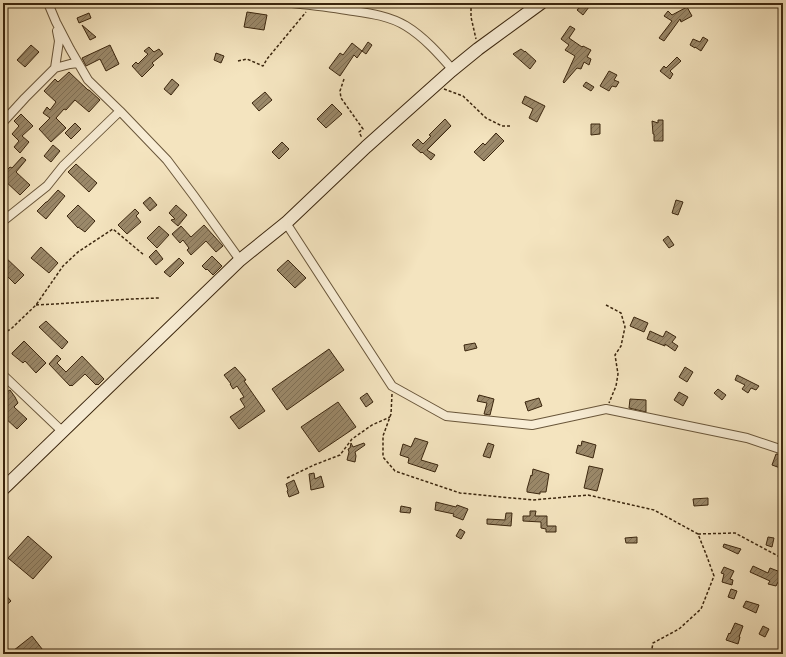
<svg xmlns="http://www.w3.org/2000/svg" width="786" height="657" viewBox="0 0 786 657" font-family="'IM FELL DW Pica',serif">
<defs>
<pattern id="building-hatch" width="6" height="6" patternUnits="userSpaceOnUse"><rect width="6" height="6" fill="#9b896a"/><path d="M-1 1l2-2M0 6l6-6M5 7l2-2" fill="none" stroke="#807056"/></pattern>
</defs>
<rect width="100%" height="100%" fill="#f4e4bf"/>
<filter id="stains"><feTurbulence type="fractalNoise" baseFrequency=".005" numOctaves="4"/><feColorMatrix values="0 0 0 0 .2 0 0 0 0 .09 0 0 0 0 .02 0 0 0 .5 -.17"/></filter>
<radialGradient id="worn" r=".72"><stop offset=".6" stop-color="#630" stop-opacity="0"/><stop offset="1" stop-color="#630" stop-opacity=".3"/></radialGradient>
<path fill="url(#building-hatch)" stroke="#3b260e" d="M583,3H592L583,15L577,10Z
M687,7L692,16L681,22L680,19L664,41L659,38L672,21L664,16L668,11L672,15Z
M247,12L267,15L264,30L244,27Z
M89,13L91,18L79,23L77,18Z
M82,25L96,37L90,40Z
M570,26L575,29L569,38L582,47L583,46L591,50L587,57L591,59L589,65L584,62L581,69L577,68L564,83L563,82L575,56L565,50L569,45L561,39Z
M703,37L708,40L701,51L695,47V48L690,45L693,39L700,42Z
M368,42L372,45L366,54L362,51Z
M352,43L362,51L357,58L354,55L340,76L329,68L340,53L343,55Z
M31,45L39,52L25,67L17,60Z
M110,45L119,64L106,71L100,59L86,66L82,58Z
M149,47L154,52L159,49L163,54L152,63L154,65L142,77L132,66L136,62L138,64L148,54L144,51Z
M521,49L525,52V51L536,61L530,69L513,54Z
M216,53L224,56L221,63L214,60Z
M677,57L681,61L670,71L673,74L670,79L660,71L664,66L666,68Z
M609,71L617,75L614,80L619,82L616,87L612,86L609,91L600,86Z
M69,72L88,90H89L100,100L89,112L75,100L66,110L64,109L56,118L66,128L51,142L39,129L50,118L43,113L47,107L50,110L56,102L44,91L55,79L58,82Z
M172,79L179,85L171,95L164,89Z
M586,82L594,87L591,91L583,86Z
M265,92L272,100L259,111L252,103Z
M525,96L545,106L537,122L529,118L533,109L522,103Z
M332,104L342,114L326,128L317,119Z
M21,114L33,126L22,136L29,142L20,153L14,147L19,141L12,134L19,126L14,121Z
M445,119L451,126L427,150L435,155L431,160L422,152L421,153L412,145L418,139L423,144L431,136L429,135Z
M658,120H663V141H654V134H653L652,121L658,123Z
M75,123L81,129L71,139L65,133Z
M591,124H600V134L591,135Z
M496,133L504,141L484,161L474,152L483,143L485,145Z
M282,142L289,149L279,159L272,152Z
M53,145L60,151L51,162L44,156Z
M22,157L26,160L16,172L30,185L20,195L3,179V174L10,167L12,168Z
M76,164L97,183L89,192L68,172Z
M58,190L65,196L46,219L37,211L46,202H47Z
M150,197L157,205L150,211L143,203Z
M676,200L683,202L678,215L672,213Z
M78,205L95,221L85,232L78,227V228L67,216Z
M176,205L187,215L178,226L171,220L175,219L169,213Z
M135,209L139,213L136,216L141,222L127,234L118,225Z
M204,225L223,246L216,252L206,241L191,255L187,250L189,248L183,240L180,243L172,234L181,226L191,237Z
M159,226L169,235L157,248L147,238Z
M668,236L674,245L669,248L663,240Z
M41,247L58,263L49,273L31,258Z
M156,250L163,259L156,265L149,257Z
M3,255L24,275L15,284L3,272Z
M212,256L222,266L213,275L207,269L206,270L202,266Z
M179,258L184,263L170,277L164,272Z
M288,260L306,278L295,288L277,270Z
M634,317L648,323L644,332L630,326Z
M46,321L68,342L62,349L39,327Z
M650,331L663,337L666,331L676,337L672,342L678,346L675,351L665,344V346L647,339Z
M24,341L46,363L36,373L25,361L23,363L12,354V353Z
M475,343L477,348L465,351L464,345Z
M329,349L344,370L287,410L272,389Z
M57,355L61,359L57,363L66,372L82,356L104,379L98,385L97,384L96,385L85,374L72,386L71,385L70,386L49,364Z
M235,367L243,376L246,380L244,381L265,411L239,429L230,417L245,407L240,399L244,397L237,386L233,389L230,384H231L224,375Z
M685,367L693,372L687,382L679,377Z
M737,375L759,386L756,390L751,388L748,393L742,389L745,385L735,380Z
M718,389L726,395L722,400L714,393Z
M10,390L15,397L18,403L14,407L27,419L17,429L3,416V394Z
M679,392L688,397L683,406L674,400Z
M367,393L373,402L366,407L360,398Z
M479,395L494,399L490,415L484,414L487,403L477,401Z
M539,398L542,406L528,411L525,402Z
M630,399L646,400V412L629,408Z
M338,402L356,427L319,452L301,427Z
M415,438L428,442L421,460L438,465L435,472L408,463L409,458L400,455L403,444L411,447Z
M582,441L596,445L593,458L576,453L578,445L581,446Z
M351,443L353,447L364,443L365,445L355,452L356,456L355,462L347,460L349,452L348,449L350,448Z
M488,443L494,445L490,458L483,456Z
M776,454L783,455V469L772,465Z
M589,466L603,469L597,491L584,488Z
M533,469L549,474L546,492H540V494L527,492V489L531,475L532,476Z
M314,473L315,479L321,476L324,487L311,490L309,474Z
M294,480L299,493L289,497L287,491L288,490L286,484Z
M708,498V505L694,506L693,499Z
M436,502L456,507L457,505L468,509L463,520L453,516L454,514L435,510Z
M401,506L411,508L410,513L400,512Z
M530,511H536L535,516H547V526H556V532H546V529L541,528V522L523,521V516H530Z
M506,513H512L511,526L487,524V519L505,520Z
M460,529L465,532L461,539L456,536Z
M28,536L52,557L33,579L8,558Z
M637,537V543H626L625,538Z
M768,537L774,538L772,547L766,545Z
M724,544L741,549L738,554L723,547Z
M753,566L768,573L770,568L783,573V575L780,582H778L776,586L768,584L770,581L750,572Z
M724,567L734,571L730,579L733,580L732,585L722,582L724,574L721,573Z
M731,589L737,591L734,599L728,597Z
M3,592L11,601L3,608Z
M746,601L759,605L756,613L743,607Z
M735,623L743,626L739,637H740L738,644L726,640L729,633L730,634Z
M763,626L769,629L765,637L759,634Z
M32,636L46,654H9Z"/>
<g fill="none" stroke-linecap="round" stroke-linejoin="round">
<g stroke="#69563a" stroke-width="10">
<path id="minor" d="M48,3L56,22L70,49L88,80L120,111L167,160L194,196L240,260
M292,3C311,5 329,7 347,10C367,13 388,15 406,26C424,37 439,54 453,70
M55,68L59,41L57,31
M3,122L25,98L55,68L70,64L78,63
M3,221L47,186L63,166L120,111
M286,223L392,386L446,416L532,425L606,409L747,438L783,450
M3,375L63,432"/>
</g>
<g stroke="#3b260e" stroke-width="14">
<path id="secondary" d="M3,489L240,260L286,223L366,147L451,71L478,49L541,3"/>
</g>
<path stroke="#3b260e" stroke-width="1.5" stroke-dasharray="3 2" stroke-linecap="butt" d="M471,3V17L476,39
M238,61L247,59L263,66L267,59L306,12
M344,79L340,91L341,98L363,129L359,132L362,138
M444,89L463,96L486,118L502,126H512
M36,305C77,303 118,299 159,298
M606,305L621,313L625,327L621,346L615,355L618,374L616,386L609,403
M3,334L12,328L36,305L63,266L78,252L113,229L144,255
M392,394L391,414L383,436V457L395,471L460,493L533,500L588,495L654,510L698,534L706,554L714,576L701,609L679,629L653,643L651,654
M287,478L314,465L340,455L352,439L372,425L390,417
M698,534L735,533L778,556L783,557"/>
<use href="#minor" stroke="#f8edd5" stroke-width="8"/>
<use href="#secondary" stroke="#f8edd5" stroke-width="12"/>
</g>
<rect width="786" height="657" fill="none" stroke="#f4e4bf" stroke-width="16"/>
<rect x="4" y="4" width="778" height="649" fill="none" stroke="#3b260e" stroke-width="2"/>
<rect x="8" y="8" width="770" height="641" fill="none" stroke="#3b260e"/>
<rect width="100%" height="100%" filter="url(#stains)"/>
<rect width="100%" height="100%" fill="url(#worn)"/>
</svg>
